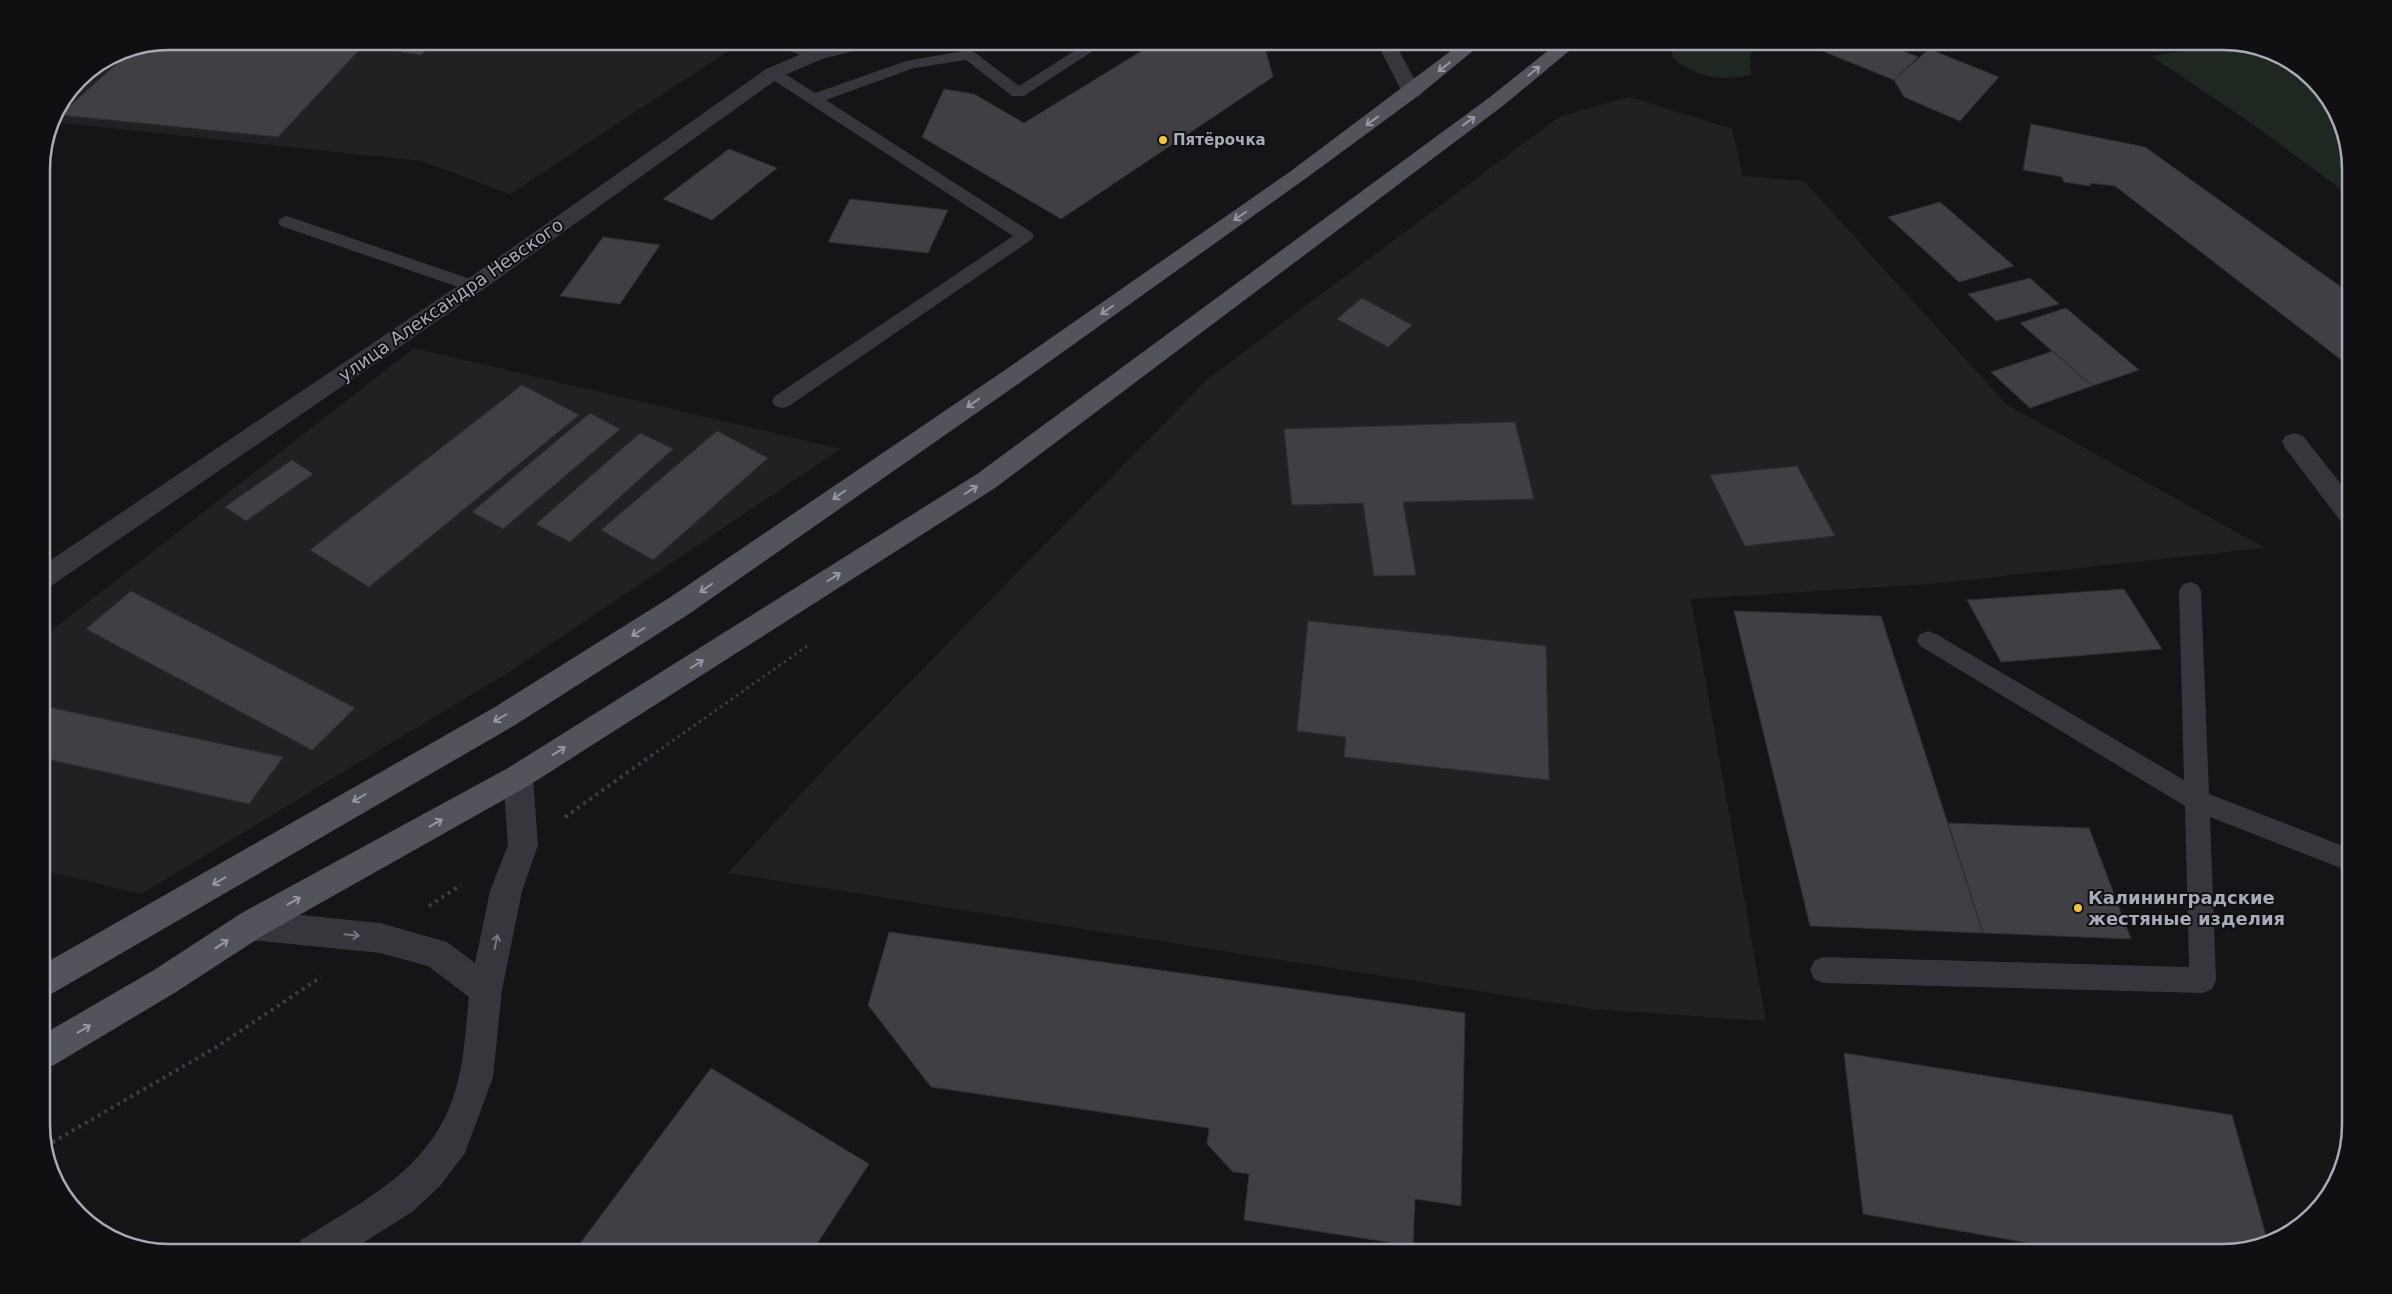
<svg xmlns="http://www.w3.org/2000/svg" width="2392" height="1294" viewBox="0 0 2392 1294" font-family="'DejaVu Sans',sans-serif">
<rect width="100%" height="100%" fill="#151517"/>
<path fill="#212124" d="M169,41H721L730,50L510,194L422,161L51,122L73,88L121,51Z
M1629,97L1732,129L1743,176L1804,181L2007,405L2265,548L1930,584L1691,599L1766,1021L1592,1009L728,873L827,766L1209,378L1559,117Z
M414,348L841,449L509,672L141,894L42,870V638Z"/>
<path fill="#1f2721" d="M1673,41H1764L1750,54L1751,75C1722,81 1695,78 1672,57Z
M2235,44L2280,55L2329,98L2350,161V196L2251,123L2151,56Z"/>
<path fill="#3f3f44" stroke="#2f2f33" d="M169,41H298L362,47L278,137L60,115L134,48Z
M332,41H435L421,55Z
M1802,41H1878L1918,57L1894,80L1800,42Z
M1216,46L1266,51L1273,77L1061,219L922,137L944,89L974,94L1024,123L1148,47Z
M1929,49L1999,77L1960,121L1904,97L1894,80Z
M2031,124L2145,147L2351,294V359L2344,362L2115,186L2090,183V186L2064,182L2062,177L2023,170Z
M729,149L777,168L712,220L663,199Z
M850,199L948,210L928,253L828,242Z
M1940,202L2014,266L1959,282L1888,217Z
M603,237L660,245L620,304L560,296Z
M2030,278L2059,304L1996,321L1968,294Z
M1362,298L1412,325L1388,347L1337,319Z
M2066,308L2139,370L2092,386L2020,323Z
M2053,351L2092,386L2030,408L1991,372Z
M522,385L579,415L369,587L310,550Z
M590,413L620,429L503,529L472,512Z
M1515,422L1534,499L1403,502L1416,575L1374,576L1363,503L1292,505L1284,429Z
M717,431L768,458L653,560L601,530Z
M640,433L673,449L570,542L536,524Z
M292,460L313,474L246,521L225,507Z
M1797,466L1835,536L1745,546L1710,475Z
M2124,589L2162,649L2001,662L1967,600Z
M131,591L355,708L312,750L86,629Z
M1734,611L1881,616L1983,933L1810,926Z
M1308,621L1546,646L1549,780L1344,757L1346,737L1297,731Z
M43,706L283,757L249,804L42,758Z
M1948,823L2089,828L2131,939L1983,933Z
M889,932L1465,1013L1461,1206L1415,1199L1413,1246L1244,1220L1249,1174L1233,1172L1207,1144L1209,1128L931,1087L868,1005Z
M1844,1053L2232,1115L2267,1239L2223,1253H2086L1863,1214Z
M711,1068L869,1164L811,1253H573Z"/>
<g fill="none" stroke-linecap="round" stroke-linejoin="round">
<path stroke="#3c3d43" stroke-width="3" stroke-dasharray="2.5 4" stroke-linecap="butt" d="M651,756L807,646"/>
<path stroke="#3c3d43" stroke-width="4" stroke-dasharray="3 4.5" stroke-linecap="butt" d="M565,817L652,755
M429,906L461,885
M46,1146L215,1048L321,977"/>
<path fill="#36363c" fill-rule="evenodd" d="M1090,41H1108L1024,96H1012L966,60L914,68L826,100L1031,232L1034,236L1031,240L789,406L782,408L775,406L772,401L775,396L1013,236L767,76L765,73L767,70H779L815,93L906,61L969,50L974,52L1019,86Z
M287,216L479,282L482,286L479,290L473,292L467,290L281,226L278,222L281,218Z
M2190,582L2198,585L2201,591L2209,794L2351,849V872L2210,817L2216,980L2212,989L2203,993L1823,983L1814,979L1810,970L1814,961L1823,957L2189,967L2185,806L1920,646L1917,640L1920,634L1928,631L1936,634L2184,780L2179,591L2182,585Z"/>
<path fill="#36363c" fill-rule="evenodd" d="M775,41C791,41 814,40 824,55L822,59H808L777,45Z
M2294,433L2303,436L2351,497V526L2342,523L2285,448L2282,442L2285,436Z"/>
<path fill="#36363c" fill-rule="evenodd" d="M846,41H878L876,45L822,59L780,77L481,291L51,586L42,589V566L465,281L766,69L808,51Z
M1376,41H1394L1421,92L1418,96L1411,98L1404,96Z
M518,764L528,768L533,777L538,845L522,891L502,990L493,1077L465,1153L440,1186L412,1212L347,1253H296L301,1240C371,1196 440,1165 459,1076C465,1051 466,1023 469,997L428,966L380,953L251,940L240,936L235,925L240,914L251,910L380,923L447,942L475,963L490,891L508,845L503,777L508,768Z"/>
<path fill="#52535b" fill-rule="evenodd" d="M1464,41H1485L1418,96L1305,179L1021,382L689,614L515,725L53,993L42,997V965L495,707L669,598L1005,370L1291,171Z
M1560,41H1581L1504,105L995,488L528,786L262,936L176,992L54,1065L42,1069V1035L154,970L240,914L508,768L977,474L1490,97Z"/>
</g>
<defs><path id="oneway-shaft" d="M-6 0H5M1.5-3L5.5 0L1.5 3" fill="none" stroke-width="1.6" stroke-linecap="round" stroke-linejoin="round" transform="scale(1.25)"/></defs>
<g stroke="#9699a5">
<use href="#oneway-shaft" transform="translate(1444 67) rotate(142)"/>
<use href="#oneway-shaft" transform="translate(1534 71) rotate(-39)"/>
<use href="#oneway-shaft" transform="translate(1372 121) rotate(144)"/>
<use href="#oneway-shaft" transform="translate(1469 121) rotate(-36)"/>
<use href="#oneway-shaft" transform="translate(1240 216) rotate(145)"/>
<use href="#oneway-shaft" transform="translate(1107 310) rotate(145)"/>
<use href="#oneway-shaft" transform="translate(973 403) rotate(145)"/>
<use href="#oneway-shaft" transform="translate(971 490) rotate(-32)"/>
<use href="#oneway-shaft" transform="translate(839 495) rotate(145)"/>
<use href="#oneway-shaft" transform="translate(834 577) rotate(-32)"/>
<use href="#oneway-shaft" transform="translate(706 588) rotate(145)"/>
<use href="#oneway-shaft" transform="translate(638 632) rotate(148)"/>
<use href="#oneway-shaft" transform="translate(697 664) rotate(-32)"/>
<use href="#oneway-shaft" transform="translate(500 718) rotate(150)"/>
<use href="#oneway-shaft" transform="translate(559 751) rotate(-32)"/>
<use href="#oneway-shaft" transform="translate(359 798) rotate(150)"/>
<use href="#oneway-shaft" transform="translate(436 823) rotate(-29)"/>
<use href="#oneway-shaft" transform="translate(219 881) rotate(150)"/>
<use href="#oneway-shaft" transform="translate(294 901) rotate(-29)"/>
<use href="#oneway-shaft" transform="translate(222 944) rotate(-33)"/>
<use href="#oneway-shaft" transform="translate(84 1029) rotate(-30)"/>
</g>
<g stroke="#747680">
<use href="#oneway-shaft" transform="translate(352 935) rotate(6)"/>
<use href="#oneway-shaft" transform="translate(496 942) rotate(-79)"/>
</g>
<g fill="#f0c434" stroke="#101012" stroke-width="2">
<circle cx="1163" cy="140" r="5"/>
<circle cx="2078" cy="908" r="5"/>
</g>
<g text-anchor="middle" stroke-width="4" stroke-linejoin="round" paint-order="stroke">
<g font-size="15" font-weight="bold" fill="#a7aab7" stroke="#101012" text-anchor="start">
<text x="1173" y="145">Пятёрочка</text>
</g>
<g font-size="18" fill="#a7aab7" stroke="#101012">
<text transform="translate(451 300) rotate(-35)" y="6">улица Александра Невского</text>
</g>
<g font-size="18" font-weight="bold" fill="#a7aab7" stroke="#101012" text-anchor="start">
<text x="2088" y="904">Калининградские<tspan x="2088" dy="21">жестяные изделия</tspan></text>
</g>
</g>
<path d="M0 0H2392V1294H0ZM169 50H2223A119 119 0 0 1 2342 169V1125A119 119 0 0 1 2223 1244H169A119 119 0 0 1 50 1125V169A119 119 0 0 1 169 50Z" fill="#101012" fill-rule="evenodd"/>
<path fill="none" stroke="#a7aab7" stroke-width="2.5" d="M169 50H2223A119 119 0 0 1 2342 169V1125A119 119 0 0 1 2223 1244H169A119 119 0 0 1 50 1125V169A119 119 0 0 1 169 50Z"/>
</svg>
